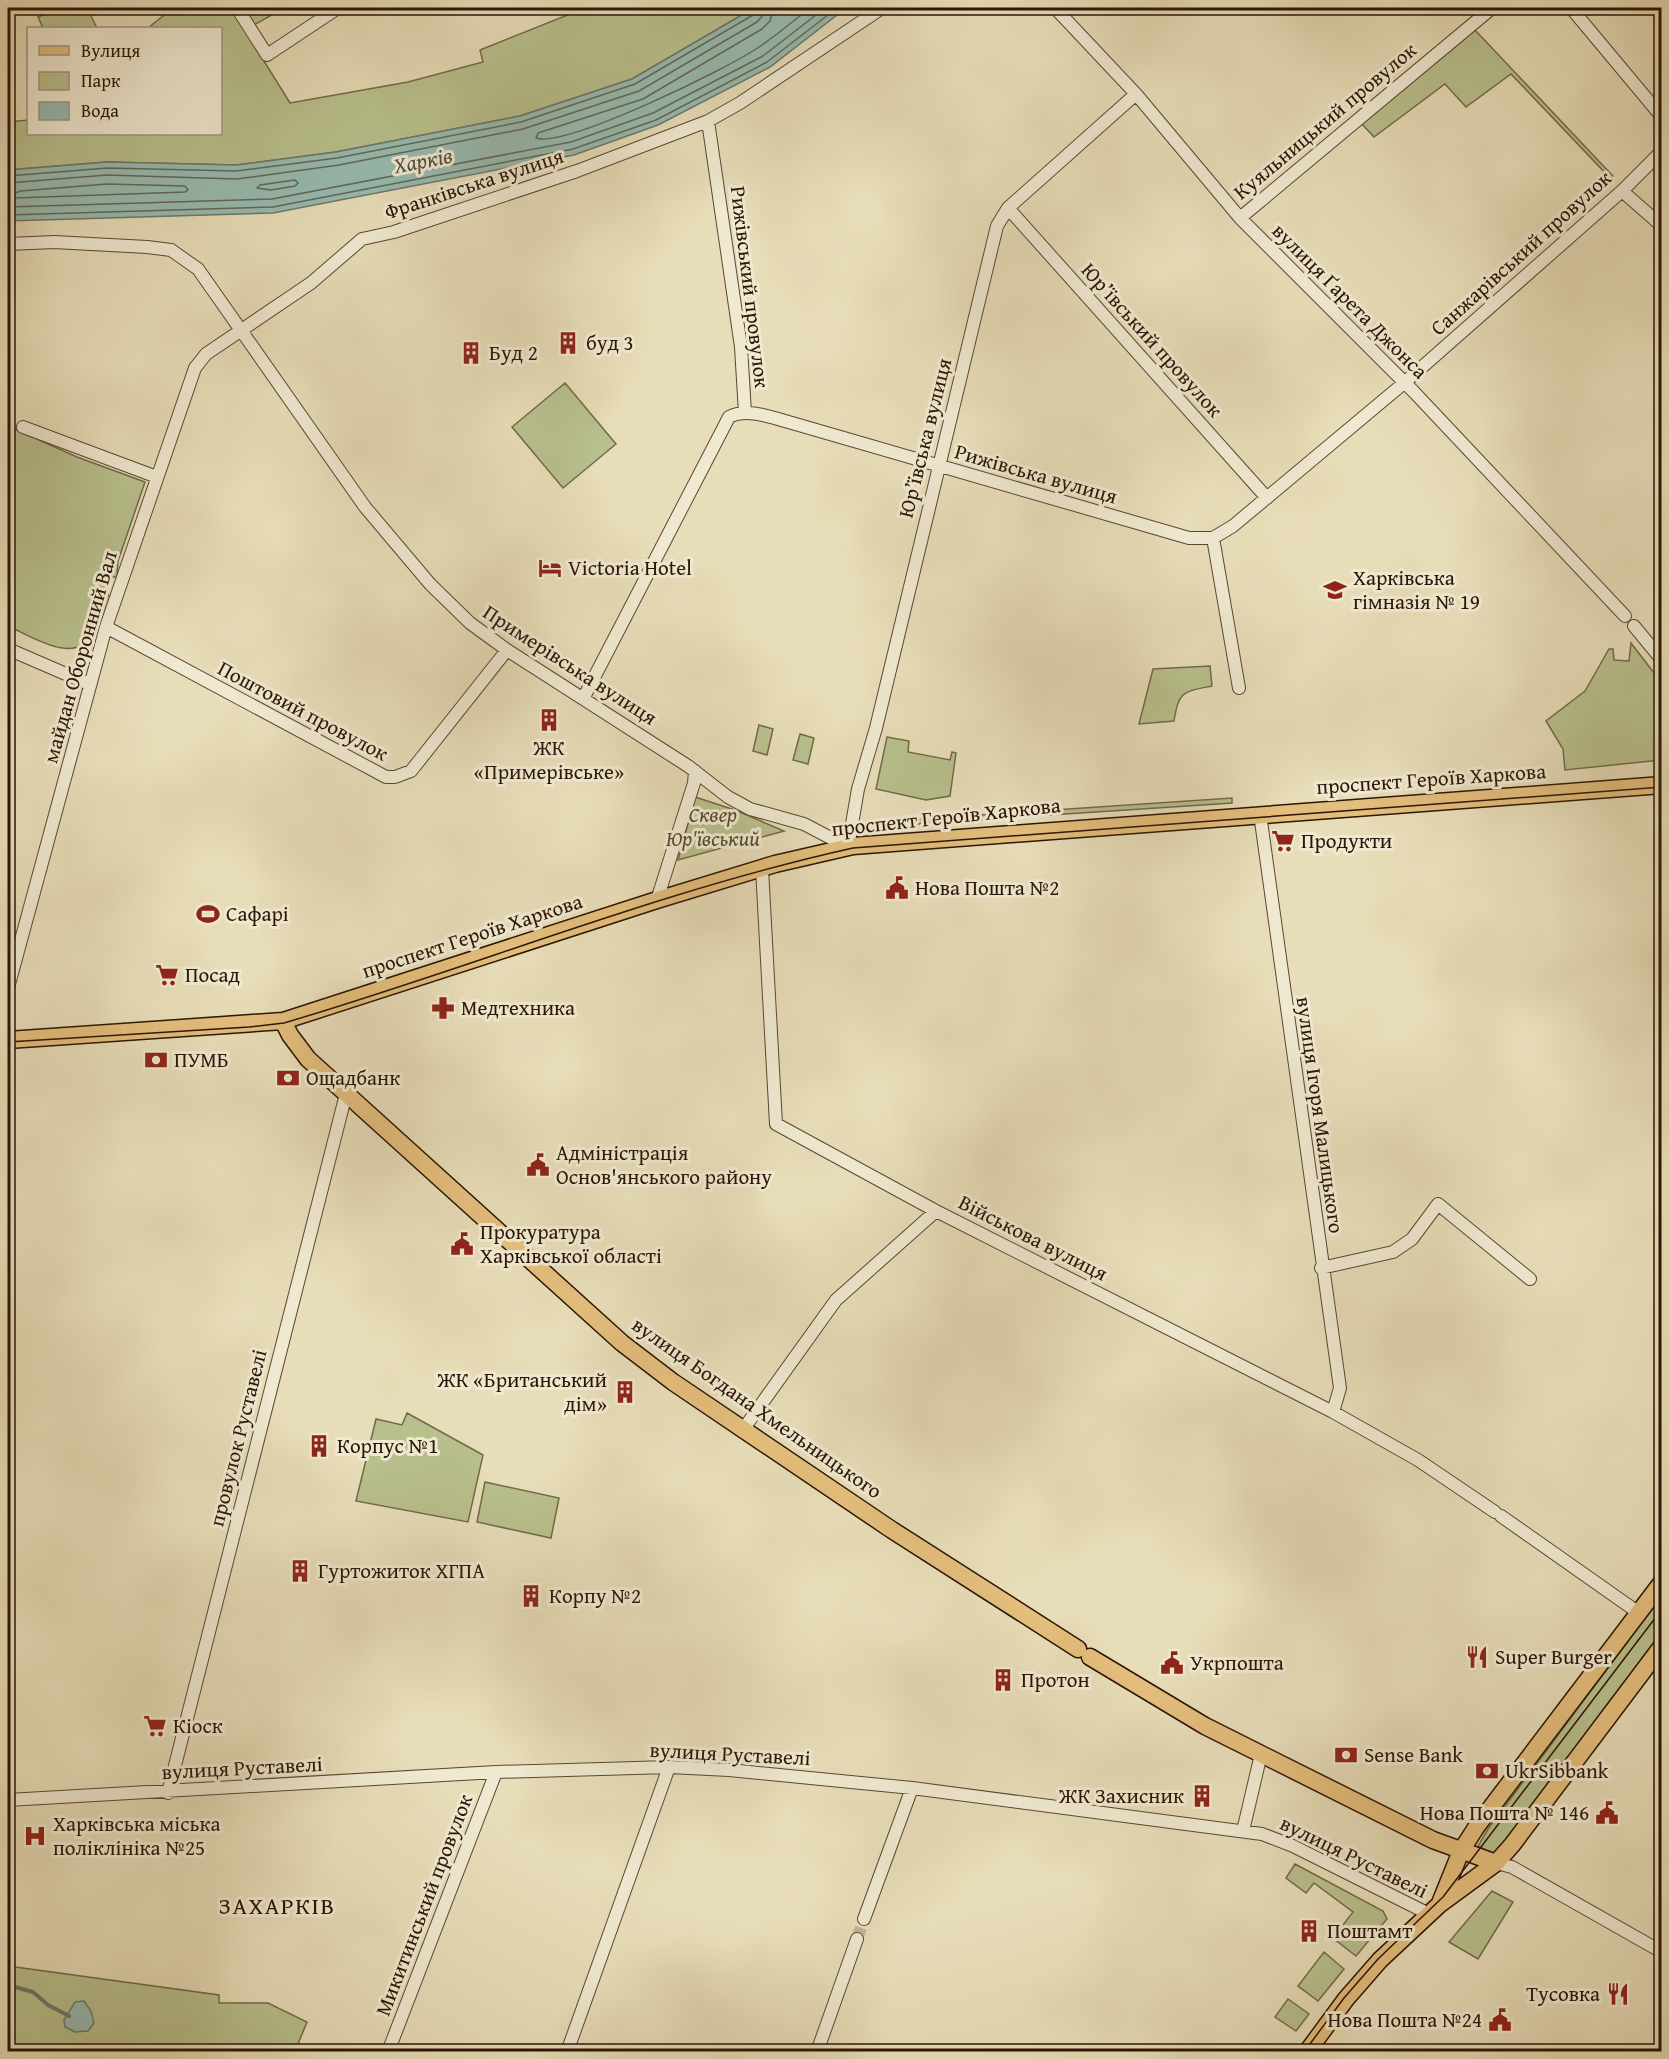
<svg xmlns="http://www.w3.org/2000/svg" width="1669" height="2059" viewBox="0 0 1669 2059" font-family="'Gentium Book Plus',serif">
<rect width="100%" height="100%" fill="#e7ddb8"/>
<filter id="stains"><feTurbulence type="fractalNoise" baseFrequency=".00333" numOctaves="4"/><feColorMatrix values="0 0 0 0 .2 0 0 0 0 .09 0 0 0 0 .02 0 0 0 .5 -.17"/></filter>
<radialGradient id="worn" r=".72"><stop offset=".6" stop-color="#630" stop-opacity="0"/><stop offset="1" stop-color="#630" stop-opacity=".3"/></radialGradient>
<path fill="#b8c08d" stroke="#726a48" stroke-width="1.5" d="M61,8H87L97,28H43L38,17Z
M173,8H231L290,103L408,82L483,62L480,50L585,8H754L632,79L520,116L336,152L236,165L107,162L8,170V122L28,120V134H220V28H148Z
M245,8H284L254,25Z
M1474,29L1613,176L1610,178L1511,74L1466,107L1445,84L1374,137L1362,124Z
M565,383L616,444L563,488L512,427Z
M8,426L77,457L145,482L118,561L117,577H112L106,592L110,597L100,637L92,633C77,667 31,636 8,626Z
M1631,643L1661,682V760L1565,770L1563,749L1546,721L1585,691L1609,649H1613L1614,660L1629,661Z
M1210,666L1212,686C1182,692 1179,691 1174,721L1139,724L1153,669Z
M759,725L773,729L767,755L753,751Z
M800,734L814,738L808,764L793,760Z
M887,737L909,741L908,752L950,760L952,752L956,753L950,796L926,800L876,789Z
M695,797L735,810L784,831L678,860Z
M1232,798V803L871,827L861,823Z
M407,1413L483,1455L468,1522L356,1501L376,1419L402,1425Z
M485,1482L559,1498L551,1538L477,1522Z
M1661,1597V1635L1508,1838L1493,1854L1478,1846L1488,1829Z
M1295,1864L1383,1911L1387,1919L1356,1956L1333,1938L1353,1912L1314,1883L1306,1893L1286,1878Z
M1492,1891L1513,1902L1478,1959L1449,1942Z
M1324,1952L1344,1969L1318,2001L1298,1986Z
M8,1966L219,1995V2003H268L307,2022L295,2051L8,2052Z
M1288,1999L1309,2014L1296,2031L1275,2017Z"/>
<path fill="#97bbb0" stroke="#6c796b" stroke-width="1.5" d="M754,8H846L770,67L658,125L574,155L273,213L8,221V170L107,162L236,165L336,152L520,116L632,79Z
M84,2001L91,2011L94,2023L88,2031L75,2032L65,2027L64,2020L75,2002Z"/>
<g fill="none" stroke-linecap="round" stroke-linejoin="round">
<path stroke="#61685a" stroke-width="1.5" d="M773,8L770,21L762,29L643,99L538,133L536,138C566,148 729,68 759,47C777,35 793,21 810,8
M8,176L107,168L236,171L337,158L521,122L635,84L753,15L756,8
M295,180L298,183L295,186L271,190L257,188L260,185Z
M8,183L107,175L237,179L339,165L523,129L639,91L757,22L763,15L764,8
M107,184L185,186L188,190L185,192L14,198L11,195L20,191Z
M8,207L272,199L571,142L653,113L763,56L825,8
M8,215L273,207L573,149L656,120L767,62L837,8"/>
<path stroke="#6c796b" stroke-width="4" d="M8,1985L33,1992L48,2005L69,2016"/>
<path stroke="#c1b594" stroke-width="12" stroke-dasharray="12 6" stroke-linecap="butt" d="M857,1939L864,1919"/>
<g stroke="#5a4731" stroke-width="14">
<path id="minor" d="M237,8L267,55L338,8
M1055,8L1136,94L1240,218L1414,392L1625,616
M1571,8L1662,117
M708,121L741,347L745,413
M1622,191L1662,226
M1008,208L1267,498
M1240,218L1492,8
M8,244L54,242L147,247L171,250L198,269L365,507L430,584L470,623L507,650L688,766L728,797L750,809L804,824L848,847L858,789L876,728L997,226L1008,208L1136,94
M23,427L157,477
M1213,538L1239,688
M1634,626L1662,660
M106,627L386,777H395L411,771L507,650
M8,649L89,684
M584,697L729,417C747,407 773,418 792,423L1189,538H1213L1233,526L1404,383L1622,191L1662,151
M1260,814L1340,1388L1333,1412
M762,869L776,1124L936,1211L1333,1412L1418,1460L1495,1512
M657,900L694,783L695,771
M8,988L106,627L195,368L206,354L311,283L362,239L394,232L577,171L708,121L740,103L882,8
M1321,1268L1393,1252L1412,1239L1438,1204L1530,1279
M742,1431L836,1300L936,1211
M1501,1516L1639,1613
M168,1793L346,1094
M8,1800L496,1772L669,1767L729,1770L912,1788L1262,1834L1293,1846L1429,1914
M1243,1831L1261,1754
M1496,1863L1512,1867L1662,1952
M864,1919L912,1788
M388,2052L496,1772
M567,2052L669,1767
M817,2052L857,1939"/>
</g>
<g stroke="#2b1504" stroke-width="19">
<path id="major" d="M283,1021L290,1035L308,1059L622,1343L673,1382L892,1530L1078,1649
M8,1040L283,1021L657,900L775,864L853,846L1662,785
M1090,1657L1205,1726L1433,1840L1496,1863
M1440,1903L1461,1851L1477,1826L1662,1582
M1307,2052L1346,1999L1380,1960L1440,1904L1496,1863L1512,1845L1662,1646"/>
</g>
<use href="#minor" stroke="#efe9d1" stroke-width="12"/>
<use href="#major" stroke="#e4be7c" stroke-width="16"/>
<path stroke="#2b1504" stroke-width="1.5" d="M8,1042L249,1027L284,1023C474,967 659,891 853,848L1662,787
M1304,2052L1344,1998L1378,1959L1443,1897L1662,1609"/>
</g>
<defs>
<g id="building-bare" transform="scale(1.8)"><path d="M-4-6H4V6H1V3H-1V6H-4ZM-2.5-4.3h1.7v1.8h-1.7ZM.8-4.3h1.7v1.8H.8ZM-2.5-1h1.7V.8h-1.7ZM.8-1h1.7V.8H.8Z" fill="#8f2418" stroke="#efe9d1" stroke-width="2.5" paint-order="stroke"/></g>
<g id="hotel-bare" transform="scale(1.8)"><path d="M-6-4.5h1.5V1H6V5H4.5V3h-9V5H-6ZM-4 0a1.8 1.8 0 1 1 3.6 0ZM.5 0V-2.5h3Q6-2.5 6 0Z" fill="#8f2418" stroke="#efe9d1" stroke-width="2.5" paint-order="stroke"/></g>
<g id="school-bare" transform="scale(1.8)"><path d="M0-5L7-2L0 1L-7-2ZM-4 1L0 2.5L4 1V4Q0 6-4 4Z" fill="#8f2418" stroke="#efe9d1" stroke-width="2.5" paint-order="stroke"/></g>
<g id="supermarket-bare" transform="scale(1.8)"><path d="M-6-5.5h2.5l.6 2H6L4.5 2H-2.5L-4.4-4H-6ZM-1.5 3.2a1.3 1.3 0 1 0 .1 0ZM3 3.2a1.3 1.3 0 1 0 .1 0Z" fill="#8f2418" stroke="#efe9d1" stroke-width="2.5" paint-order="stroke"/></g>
<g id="civic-bare" transform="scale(1.8)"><path d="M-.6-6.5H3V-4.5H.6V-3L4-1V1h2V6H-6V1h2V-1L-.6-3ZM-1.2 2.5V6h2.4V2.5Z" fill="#8f2418" stroke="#efe9d1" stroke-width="2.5" paint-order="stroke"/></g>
<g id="stadium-bare" transform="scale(1.8)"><path d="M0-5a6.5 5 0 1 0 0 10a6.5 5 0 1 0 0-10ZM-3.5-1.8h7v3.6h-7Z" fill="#8f2418" stroke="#efe9d1" stroke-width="2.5" paint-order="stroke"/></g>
<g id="pharmacy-bare" transform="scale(1.8)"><path d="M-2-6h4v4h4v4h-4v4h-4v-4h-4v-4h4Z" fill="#8f2418" stroke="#efe9d1" stroke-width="2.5" paint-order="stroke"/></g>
<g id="bank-bare" transform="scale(1.8)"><path d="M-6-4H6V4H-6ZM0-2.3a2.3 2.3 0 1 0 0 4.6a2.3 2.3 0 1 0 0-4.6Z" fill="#8f2418" stroke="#efe9d1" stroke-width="2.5" paint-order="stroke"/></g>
<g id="restaurant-bare" transform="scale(1.8)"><path d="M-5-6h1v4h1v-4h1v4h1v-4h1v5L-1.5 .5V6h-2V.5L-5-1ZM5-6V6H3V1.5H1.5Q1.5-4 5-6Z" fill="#8f2418" stroke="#efe9d1" stroke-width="2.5" paint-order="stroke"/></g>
<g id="hospital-bare" transform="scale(1.8)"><path d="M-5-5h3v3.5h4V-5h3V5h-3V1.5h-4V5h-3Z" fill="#8f2418" stroke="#efe9d1" stroke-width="2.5" paint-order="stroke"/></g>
</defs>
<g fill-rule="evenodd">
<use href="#building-bare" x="568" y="343"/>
<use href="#building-bare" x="471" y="353"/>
<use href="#hotel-bare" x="550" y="568"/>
<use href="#school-bare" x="1335" y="590"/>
<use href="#building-bare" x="549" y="720"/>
<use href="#supermarket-bare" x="1283" y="841"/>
<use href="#civic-bare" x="897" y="888"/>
<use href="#stadium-bare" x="208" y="914"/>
<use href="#supermarket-bare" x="167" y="975"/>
<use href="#pharmacy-bare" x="443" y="1008"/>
<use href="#bank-bare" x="156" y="1060"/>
<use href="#bank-bare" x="288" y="1078"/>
<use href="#civic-bare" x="538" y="1165"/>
<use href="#civic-bare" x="462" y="1244"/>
<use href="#building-bare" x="625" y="1392"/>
<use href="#building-bare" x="319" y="1446"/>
<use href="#building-bare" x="300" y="1571"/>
<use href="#building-bare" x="531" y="1596"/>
<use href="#restaurant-bare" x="1477" y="1657"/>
<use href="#civic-bare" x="1172" y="1663"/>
<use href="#building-bare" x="1003" y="1680"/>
<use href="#supermarket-bare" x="155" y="1726"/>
<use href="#bank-bare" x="1346" y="1755"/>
<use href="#bank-bare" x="1487" y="1771"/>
<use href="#building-bare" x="1202" y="1796"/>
<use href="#civic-bare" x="1607" y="1813"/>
<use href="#hospital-bare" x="35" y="1836"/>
<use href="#building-bare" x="1309" y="1931"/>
<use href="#restaurant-bare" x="1618" y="1994"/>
<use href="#civic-bare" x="1500" y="2020"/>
</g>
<g text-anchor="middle" stroke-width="6" stroke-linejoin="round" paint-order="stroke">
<g font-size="21" fill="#2b1504" stroke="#efe9d1">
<text transform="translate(1325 121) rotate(-40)" y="7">Куяльницький провулок</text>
<text transform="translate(474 184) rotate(-18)" y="7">Франківська вулиця</text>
<text transform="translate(1521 253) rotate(-42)" y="7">Санжарівський провулок</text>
<text transform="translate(750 287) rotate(83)" y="7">Рижівський провулок</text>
<text transform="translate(1350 301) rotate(45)" y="7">вулиця Ґарета Джонса</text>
<text transform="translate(1152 340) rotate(48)" y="7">Юр’ївський провулок</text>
<text transform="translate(925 438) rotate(-76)" y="7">Юр’ївська вулиця</text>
<text transform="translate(1036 474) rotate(16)" y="7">Рижівська вулиця</text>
<text transform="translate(80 657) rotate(-74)" y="7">майдан Оборонний Вал</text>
<text transform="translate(570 665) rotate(33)" y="7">Примерівська вулиця</text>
<text transform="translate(303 711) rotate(28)" y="7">Поштовий провулок</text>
<text transform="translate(1431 779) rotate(-4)" y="7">проспект Героїв Харкова</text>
<text transform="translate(946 817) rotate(-6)" y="7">проспект Героїв Харкова</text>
<text transform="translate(472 936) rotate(-18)" y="7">проспект Героїв Харкова</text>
<text transform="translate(1320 1115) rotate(82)" y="7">вулиця Ігоря Малицького</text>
<text transform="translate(1033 1238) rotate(27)" y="7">Військова вулиця</text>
<text transform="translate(757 1408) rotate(35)" y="7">вулиця Богдана Хмельницького</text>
<text transform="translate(238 1438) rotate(-76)" y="7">провулок Руставелі</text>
<text transform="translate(730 1754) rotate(3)" y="7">вулиця Руставелі</text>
<text transform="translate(242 1768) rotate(-3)" y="7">вулиця Руставелі</text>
<text transform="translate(1354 1857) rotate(26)" y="7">вулиця Руставелі</text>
<text transform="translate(424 1905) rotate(-69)" y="7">Микитинський провулок</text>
</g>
<g font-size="21" fill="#2b1504" stroke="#efe9d1" text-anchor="start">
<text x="586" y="350">буд 3</text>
<text x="489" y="360">Буд 2</text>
<text x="568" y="575">Victoria Hotel</text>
<text x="1353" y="585">Харківська<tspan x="1353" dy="24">гімназія № 19</tspan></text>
<text x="549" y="755" text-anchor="middle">ЖК<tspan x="549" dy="24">«Примерівське»</tspan></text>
<text x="1301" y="848">Продукти</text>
<text x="915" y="895">Нова Пошта №2</text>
<text x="226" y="921">Сафарі</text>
<text x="185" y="982">Посад</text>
<text x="461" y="1015">Медтехника</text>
<text x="174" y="1067">ПУМБ</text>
<text x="306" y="1085">Ощадбанк</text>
<text x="556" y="1160">Адміністрація<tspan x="556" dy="24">Основ'янського району</tspan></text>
<text x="480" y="1239">Прокуратура<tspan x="480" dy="24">Харківської області</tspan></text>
<text x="607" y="1387" text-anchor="end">ЖК «Британський<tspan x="607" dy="24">дім»</tspan></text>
<text x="337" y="1453">Корпус №1</text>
<text x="318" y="1578">Гуртожиток ХГПА</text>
<text x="549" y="1603">Корпу №2</text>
<text x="1495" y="1664">Super Burger</text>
<text x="1190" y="1670">Укрпошта</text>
<text x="1021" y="1687">Протон</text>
<text x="173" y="1733">Кіоск</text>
<text x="1364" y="1762">Sense Bank</text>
<text x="1505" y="1778">UkrSibbank</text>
<text x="1184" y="1803" text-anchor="end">ЖК Захисник</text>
<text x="1589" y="1820" text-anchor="end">Нова Пошта № 146</text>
<text x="53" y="1831">Харківська міська<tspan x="53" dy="24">поліклініка №25</tspan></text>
<text x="1327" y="1938">Поштамт</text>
<text x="1600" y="2001" text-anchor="end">Тусовка</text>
<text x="1482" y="2027" text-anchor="end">Нова Пошта №24</text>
</g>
<g font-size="21" font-style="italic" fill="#55482d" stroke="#efe9d1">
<text x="713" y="822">Сквер<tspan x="713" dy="24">Юр'ївський</tspan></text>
</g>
<g font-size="22" font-style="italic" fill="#514f40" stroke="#efe9d1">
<text transform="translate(423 160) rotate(-11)" y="8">Харків</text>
</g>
<g font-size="24" letter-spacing="1.5" fill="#2b1504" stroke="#efe9d1">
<text x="277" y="1914">ЗАХАРКІВ</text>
</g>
</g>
<rect width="1669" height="2059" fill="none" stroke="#e7ddb8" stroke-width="30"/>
<rect x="9" y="9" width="1651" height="2041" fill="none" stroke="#2b1504" stroke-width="3"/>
<rect x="15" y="15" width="1639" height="2029" fill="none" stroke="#2b1504" stroke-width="1.5"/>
<rect x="27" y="27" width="195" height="108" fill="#efe9d1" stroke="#a1947f" stroke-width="1.5"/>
<rect x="39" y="46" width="30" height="9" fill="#e4be7c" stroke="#a1947f" stroke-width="1.5"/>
<text x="81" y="57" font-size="18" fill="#2b1504">Вулиця</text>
<rect x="39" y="72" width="30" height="18" fill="#b8c08d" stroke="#a1947f" stroke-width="1.5"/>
<text x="81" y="87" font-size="18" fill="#2b1504">Парк</text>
<rect x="39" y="102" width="30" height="18" fill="#97bbb0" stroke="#a1947f" stroke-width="1.5"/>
<text x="81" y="117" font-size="18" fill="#2b1504">Вода</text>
<rect width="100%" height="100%" filter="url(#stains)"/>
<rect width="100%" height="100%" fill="url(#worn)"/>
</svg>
